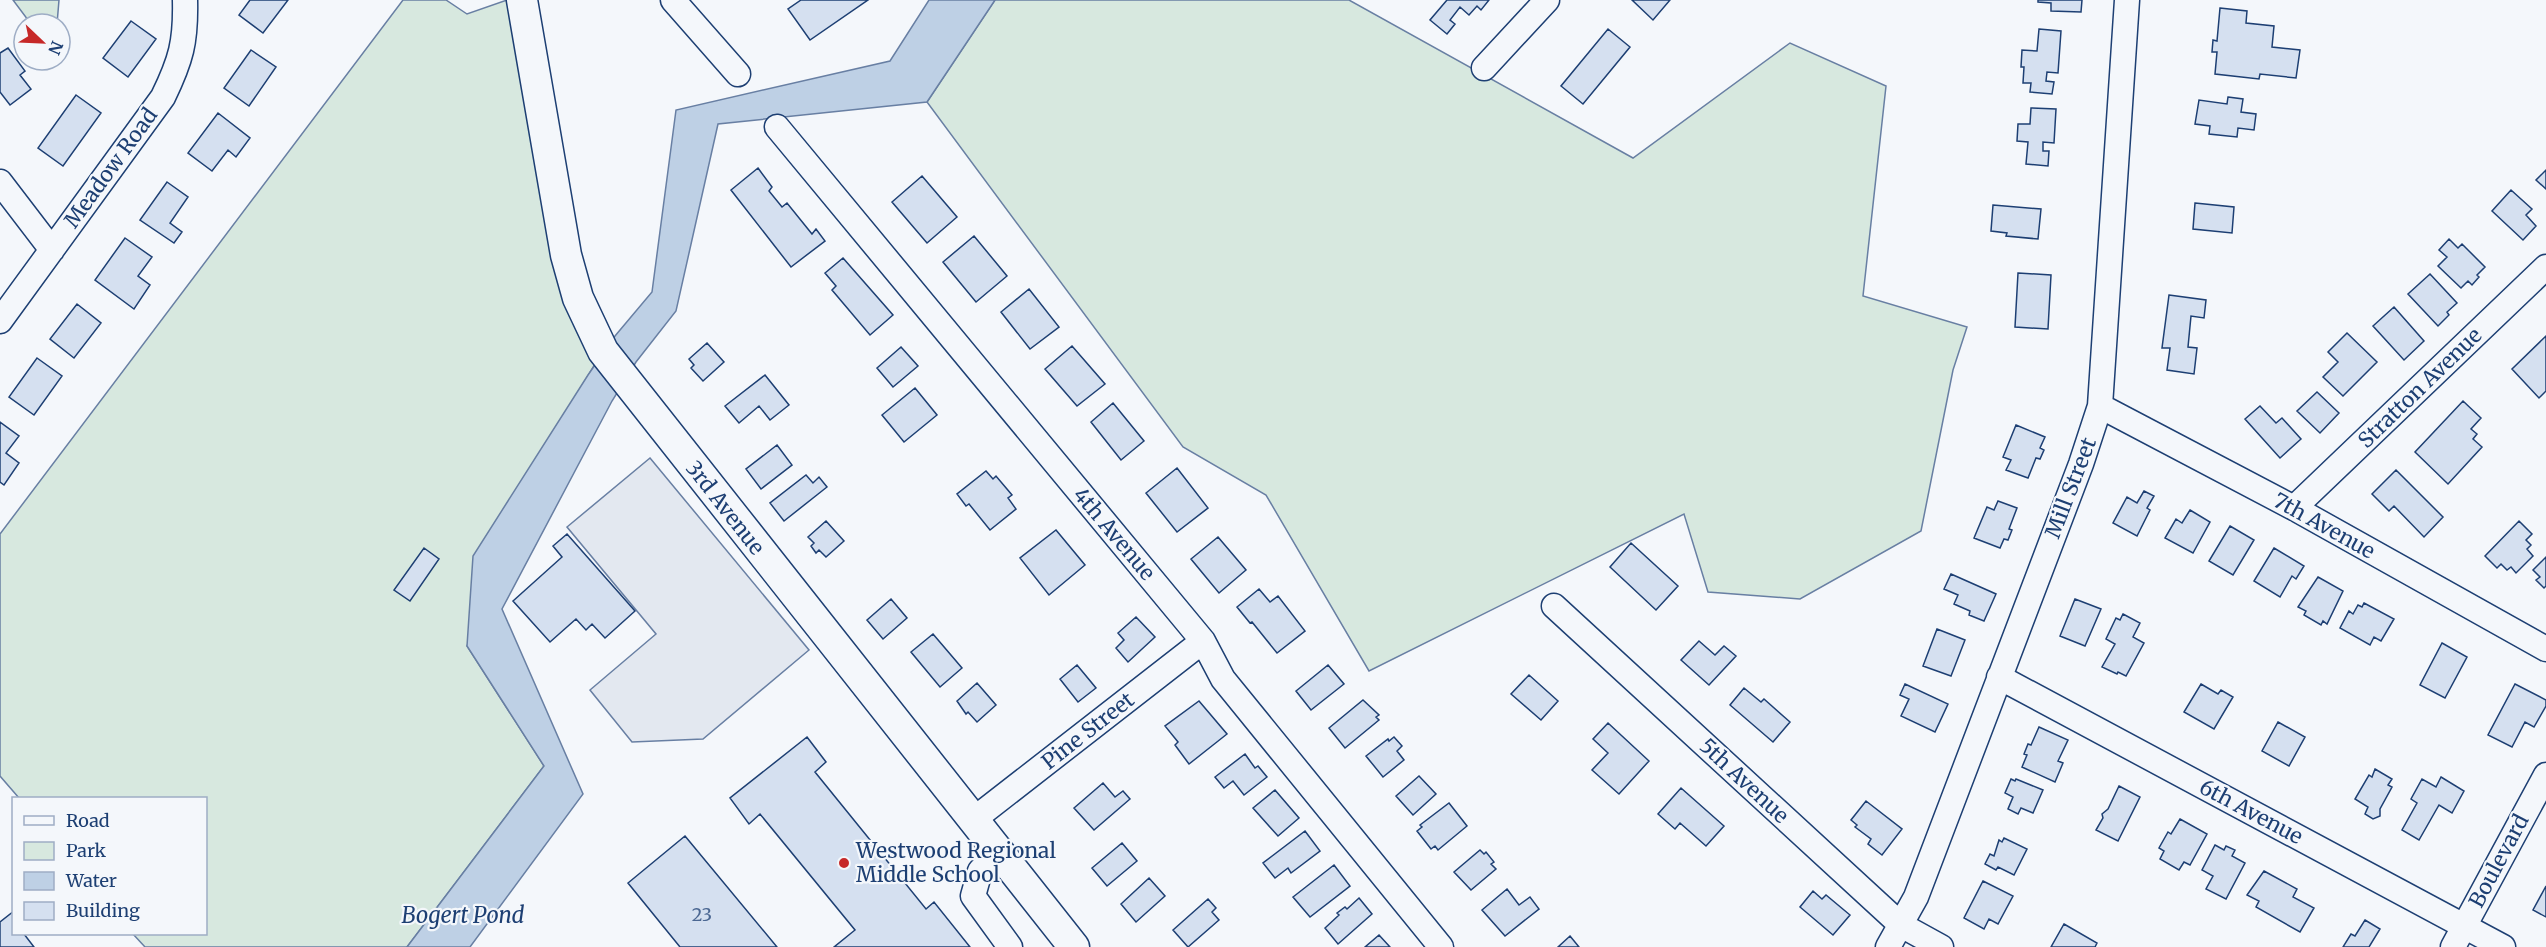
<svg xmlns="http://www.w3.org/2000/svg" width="2546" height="947" viewBox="0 0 2546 947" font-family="Merriweather,serif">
<rect width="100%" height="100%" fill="#f4f7fb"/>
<path fill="#d7e8df" stroke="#687fa3" stroke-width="1.5" d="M13,0H59L57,24H31Z
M403,0H446L467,14L507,0H522L603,351L575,397L467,646L544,766L407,947H145L133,934H206V798H19L0,776V534Z
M995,0H1349L1633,158L1790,43L1886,86L1863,296L1967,327L1953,370L1921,531L1800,599L1708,592L1684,514L1369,671L1266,495L1183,447L927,102Z"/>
<path fill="#e3e8f0" stroke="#687fa3" stroke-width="1.5" d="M650,458L809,650L703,739L632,742L590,690L656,634L567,527Z"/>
<path fill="#bed0e5" stroke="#687fa3" stroke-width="1.5" d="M929,0H995L927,102L718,124L676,311L636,362L612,401L502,609L583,794L470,947H407L544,766L467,646L473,556L588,375L615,336L652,292L676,110L890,61Z"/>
<path fill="#d5e0f0" stroke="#1d3f73" stroke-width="1.5" d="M250,0H288L263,33L239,15Z
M801,0H868L810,40L788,9Z
M1447,0H1489L1481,10L1477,6L1469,15L1460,7L1450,20L1455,24L1447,34L1430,20Z
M1632,0H1670L1653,20Z
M2038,0H2082L2081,12L2051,11V3L2038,2Z
M2220,8L2247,11L2246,23L2274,26L2272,47L2300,50L2296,78L2260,74L2259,79L2215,74L2217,52H2212L2213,40L2217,41Z
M131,21L156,39L128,77L103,58Z
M1608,29L1630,47L1583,104L1561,86Z
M2039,29L2061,31L2058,73L2047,72L2046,81L2054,82L2052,94L2030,92L2031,83H2023L2024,67H2021L2022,50L2037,51Z
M8,48L25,71L20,75L31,89L10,105L0,92V53Z
M251,50L276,67L249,106L224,88Z
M76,95L101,113L63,166L38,148Z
M2228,97L2243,99L2241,112L2256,114L2254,130L2238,128L2237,137L2209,134L2210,126L2195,124L2199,100L2227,104Z
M2031,108L2056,109L2054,143L2043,142V151H2049L2048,166L2026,164L2028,142L2017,141L2018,124H2030Z
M218,113L250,138L236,157L228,150L212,171L188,153Z
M758,168L772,187L769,191L782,207L787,203L812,234L816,229L825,241L791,267L731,190Z
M2546,170V189L2536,180Z
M922,176L957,217L927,243L892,202Z
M167,182L188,197L170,223L182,232L174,243L140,220Z
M2511,190L2532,209L2526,215L2536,226L2523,240L2492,211Z
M2195,203L2234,207L2232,233L2193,229Z
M1993,205L2041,209L2038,239L2006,236L2007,233L1991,231Z
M974,236L1007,276L976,302L943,262Z
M125,238L152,257L138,276L150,285L134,309L95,280Z
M2449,239L2458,248L2462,244L2485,267L2477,275L2479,277L2472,285L2468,281L2461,288L2438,266L2447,257L2439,250Z
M843,258L893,315L870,335L832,290L836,286L825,273Z
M2018,273L2051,275L2048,329L2015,327Z
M2430,274L2457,303L2447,312L2449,315L2438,326L2408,294Z
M1029,289L1059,327L1030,349L1001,312Z
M2169,295L2206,300L2204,318L2191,316L2188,347L2197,348L2194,374L2167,370L2170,348H2162Z
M77,304L101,323L74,358L50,339Z
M2394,307L2424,341L2404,360L2373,326Z
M2347,333L2377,362L2343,396L2323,377L2338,362L2328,352Z
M2546,336V391L2539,398L2512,369Z
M707,343L724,362L703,381L691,368L694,365L689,359Z
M1072,346L1105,384L1077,406L1045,369Z
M901,347L918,366L893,387L877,368Z
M37,358L62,376L34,415L9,397Z
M765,375L789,405L770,420L759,406L739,423L725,406Z
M915,388L937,415L904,442L882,415Z
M2317,392L2339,413L2320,433L2297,411Z
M2463,401L2481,418L2471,429L2477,434L2473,439L2482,447L2448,484L2415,452Z
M1113,403L1144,441L1121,460L1091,422Z
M2260,406L2276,423L2282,418L2301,439L2280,458L2245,419Z
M0,422L19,436L6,453L19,463L4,485L0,482Z
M2016,425L2045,437L2040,448L2044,450L2040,459L2036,458L2028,478L2006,470L2011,460L2003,457Z
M777,445L792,465L761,489L746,469Z
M1177,468L1208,508L1177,532L1146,493Z
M2396,470L2443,517L2424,537L2394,506L2389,511L2372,494Z
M986,471L993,479L996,476L1012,495L1008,498L1016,509L990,530L969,504L966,506L957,494Z
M806,475L813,483L819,477L827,487L784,521L770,503Z
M2144,491L2154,496L2147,508L2150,510L2137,536L2113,523L2127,497L2137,503Z
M1998,501L2017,508L2009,529L2012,530L2008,540L2004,539L2000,548L1974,538L1987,507L1994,510Z
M2190,510L2210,522L2193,553L2165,538L2176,519L2182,523Z
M826,521L844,541L826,557L819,550L816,553L811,546L814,543L808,537Z
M2519,521L2532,534L2526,540L2531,545L2527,549L2533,556L2516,573L2511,567L2507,570L2501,564L2497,568L2485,556Z
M2230,526L2254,540L2233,575L2209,561Z
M1056,530L1085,565L1049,595L1020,558Z
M567,534L635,611L605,638L592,624L586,630L576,619L550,642L513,601L562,557L553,546Z
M1218,537L1246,570L1219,593L1191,559Z
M1631,543L1678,586L1656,610L1610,567Z
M424,548L439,559L410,601L394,590Z
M2274,548L2304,566L2296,579L2292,576L2280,597L2254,581Z
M2546,557V586L2544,588L2536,580L2540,577L2533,570Z
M1951,574L1996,594L1984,621L1969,615L1970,611L1954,604L1958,595L1944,589Z
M2318,577L2343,591L2327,624L2323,621L2321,625L2304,615L2306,611L2298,607Z
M1259,589L1270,602L1278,596L1305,631L1277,653L1252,622L1250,623L1237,607Z
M891,599L907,618L883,639L867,620Z
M2075,599L2101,609L2085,646L2060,636Z
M2364,603L2394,619L2381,641L2374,637L2370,645L2340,628L2349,611L2353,614L2358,605L2362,607Z
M2123,614L2140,623L2133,637L2144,643L2126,676L2118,672L2117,674L2102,667L2115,644L2106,639L2116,618L2120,620Z
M1136,617L1155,637L1128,662L1116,648L1124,640L1118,633Z
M1937,629L1965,640L1951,676L1923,666Z
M933,634L962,668L940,687L911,652Z
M1699,641L1715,655L1724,646L1736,656L1709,685L1681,660Z
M2442,643L2467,657L2445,698L2420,685Z
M1077,665L1096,688L1078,702L1060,679Z
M1328,665L1344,684L1311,710L1296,691Z
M1529,675L1558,701L1541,720L1511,694Z
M977,683L996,705L977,722L968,712L966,714L957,701Z
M1905,684L1948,704L1935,732L1901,716L1909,699L1900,695Z
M2201,684L2218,694L2221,690L2233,697L2214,729L2184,712Z
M2515,684L2546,700V706L2534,727L2525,722L2512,747L2488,735Z
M1744,688L1761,702L1764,699L1790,722L1773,742L1730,705Z
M1363,700L1379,715L1376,717L1379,720L1345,748L1329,728Z
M1199,701L1227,734L1189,764L1175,745L1178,742L1165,726Z
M2278,722L2305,737L2289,766L2262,751Z
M1608,723L1649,761L1619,794L1592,770L1608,753L1593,739Z
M2039,727L2068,740L2058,761L2063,763L2055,782L2022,767L2027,755L2024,754L2028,744L2031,745Z
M807,737L826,762L815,772L926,909L934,902L970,947H834L855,930L760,814L749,824L730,798Z
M1394,737L1402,746L1397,751L1404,760L1383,777L1366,756L1388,739L1389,741Z
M1245,754L1255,768L1258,766L1267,777L1244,795L1233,781L1224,788L1215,777Z
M2375,769L2392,779L2388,785L2392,787L2380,809V816L2373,819L2365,814L2368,807L2355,799L2369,775L2372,777Z
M1419,776L1436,794L1413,815L1396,796Z
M2441,777L2464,791L2452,813L2439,805L2419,840L2402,830L2417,803L2411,799L2422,779L2436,787Z
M2011,779L2015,781L2016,779L2043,790L2033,813L2021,808L2018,814L2008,809L2013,797L2005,793Z
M1103,783L1115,797L1123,791L1130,799L1094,830L1074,808Z
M2119,786L2140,797L2118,841L2096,830L2103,818L2102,814L2108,809Z
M1681,788L1724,826L1706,846L1680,823L1675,829L1658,814Z
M1275,790L1299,818L1278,836L1253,808Z
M1866,801L1902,829L1882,855L1868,844L1871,839L1855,827L1857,825L1851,820Z
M1449,803L1467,826L1438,850L1435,846L1431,849L1417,831L1422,827L1420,825Z
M2180,819L2207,834L2190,865L2184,862L2179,870L2160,859L2164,851L2159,848L2168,832L2171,834Z
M1305,831L1320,851L1291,873L1288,868L1275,878L1263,863Z
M685,836L777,947H680L628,883Z
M2004,838L2027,849L2014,875L1998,867L1996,870L1985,864L1990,854L1994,856L1999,840L2002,842Z
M1122,843L1137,861L1107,886L1092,868Z
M2215,845L2224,850L2226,846L2235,850L2232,856L2245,863L2226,899L2206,889L2213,876L2202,870Z
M1480,850L1484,854L1486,852L1494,862L1491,864L1496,869L1471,890L1454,872Z
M1334,865L1350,886L1310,917L1293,897Z
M2264,871L2297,889L2293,897L2314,908L2300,932L2256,907L2259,901L2247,895Z
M1149,878L1165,896L1136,922L1121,904Z
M1983,881L2013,896L1998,924L1989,919L1984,929L1964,918Z
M2546,886V917L2533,910Z
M1507,889L1519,905L1530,897L1539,909L1505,936L1482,910Z
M1813,891L1822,899L1826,895L1850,915L1833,935L1800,907Z
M1359,898L1372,914L1338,944L1325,928L1339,915L1337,913L1345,907L1347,909Z
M1208,899L1216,908L1212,912L1219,920L1188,947L1173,930Z
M14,911V934H24L34,947H0V922Z
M2365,920L2380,929L2369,947H2343L2351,934L2355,936Z
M2064,924L2097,943L2095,947H2051Z
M1379,935L1390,947H1365Z
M1570,936L1579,947H1558Z"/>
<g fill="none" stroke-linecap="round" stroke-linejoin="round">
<g stroke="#1d3f73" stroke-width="27">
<path id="minor" d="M673,0L738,74
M1484,68L1547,0
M777,127L1203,641L1223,679L1441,947
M0,182L52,250
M0,321L163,97C181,60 186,42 185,0
M2100,406L2294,508L2546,649
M2294,508L2546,267
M1554,606L1901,925L1941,947
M1999,677L2503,947
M973,820L1203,641
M998,852L980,871L973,896L1010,947
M1888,947L1916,897L2081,464L2100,406L2127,0
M2453,947L2546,775"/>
</g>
<g stroke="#1d3f73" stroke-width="33">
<path id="major" d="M522,0L566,255L578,298L603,351L1074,947"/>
</g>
<use href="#minor" stroke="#f4f7fb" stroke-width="24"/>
<use href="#major" stroke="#f4f7fb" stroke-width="30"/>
</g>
<circle fill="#c62828" stroke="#f4f7fb" stroke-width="2" cx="844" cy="863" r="6"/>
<g text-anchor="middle" stroke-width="4.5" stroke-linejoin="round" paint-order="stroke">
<g font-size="18" fill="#4b6792">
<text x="702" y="921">23</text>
</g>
<g font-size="21" fill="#1d3f73" stroke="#f4f7fb">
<text transform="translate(111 168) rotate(-54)" y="7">Meadow Road</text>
<text transform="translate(2420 388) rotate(-44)" y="7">Stratton Avenue</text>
<text transform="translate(2071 488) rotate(-69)" y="7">Mill Street</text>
<text transform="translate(725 508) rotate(52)" y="7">3rd Avenue</text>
<text transform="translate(2324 526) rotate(29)" y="7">7th Avenue</text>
<text transform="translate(1114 534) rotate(50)" y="7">4th Avenue</text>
<text transform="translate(1088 731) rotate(-38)" y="7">Pine Street</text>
<text transform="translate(1744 781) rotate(43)" y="7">5th Avenue</text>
<text transform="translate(2251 812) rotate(28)" y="7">6th Avenue</text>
<text transform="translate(2499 861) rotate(-62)" y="7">Boulevard</text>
</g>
<g font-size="21" fill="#1d3f73" stroke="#f4f7fb" text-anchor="start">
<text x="856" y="858">Westwood Regional<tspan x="856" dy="24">Middle School</tspan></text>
</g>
<g font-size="22" font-style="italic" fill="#1d3f73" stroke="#f4f7fb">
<text x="463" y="923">Bogert Pond</text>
</g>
</g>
<rect x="12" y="797" width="195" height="138" fill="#f4f7fb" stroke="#9eadc5" stroke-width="1.5"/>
<rect x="24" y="816" width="30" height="9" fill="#f4f7fb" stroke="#9eadc5" stroke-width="1.5"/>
<text x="66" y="827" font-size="18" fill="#1d3f73">Road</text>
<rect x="24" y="842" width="30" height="18" fill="#d7e8df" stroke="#9eadc5" stroke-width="1.5"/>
<text x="66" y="857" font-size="18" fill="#1d3f73">Park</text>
<rect x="24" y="872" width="30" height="18" fill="#bed0e5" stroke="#9eadc5" stroke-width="1.5"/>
<text x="66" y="887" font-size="18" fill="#1d3f73">Water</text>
<rect x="24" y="902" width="30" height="18" fill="#d5e0f0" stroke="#9eadc5" stroke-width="1.5"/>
<text x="66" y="917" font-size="18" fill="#1d3f73">Building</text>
<g transform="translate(42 42) rotate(113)"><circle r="28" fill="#f4f7fb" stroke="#9eadc5" stroke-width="1.5"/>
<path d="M0-4.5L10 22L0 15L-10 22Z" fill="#c62828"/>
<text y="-9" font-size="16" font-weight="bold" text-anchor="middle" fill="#1d3f73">N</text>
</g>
</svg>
